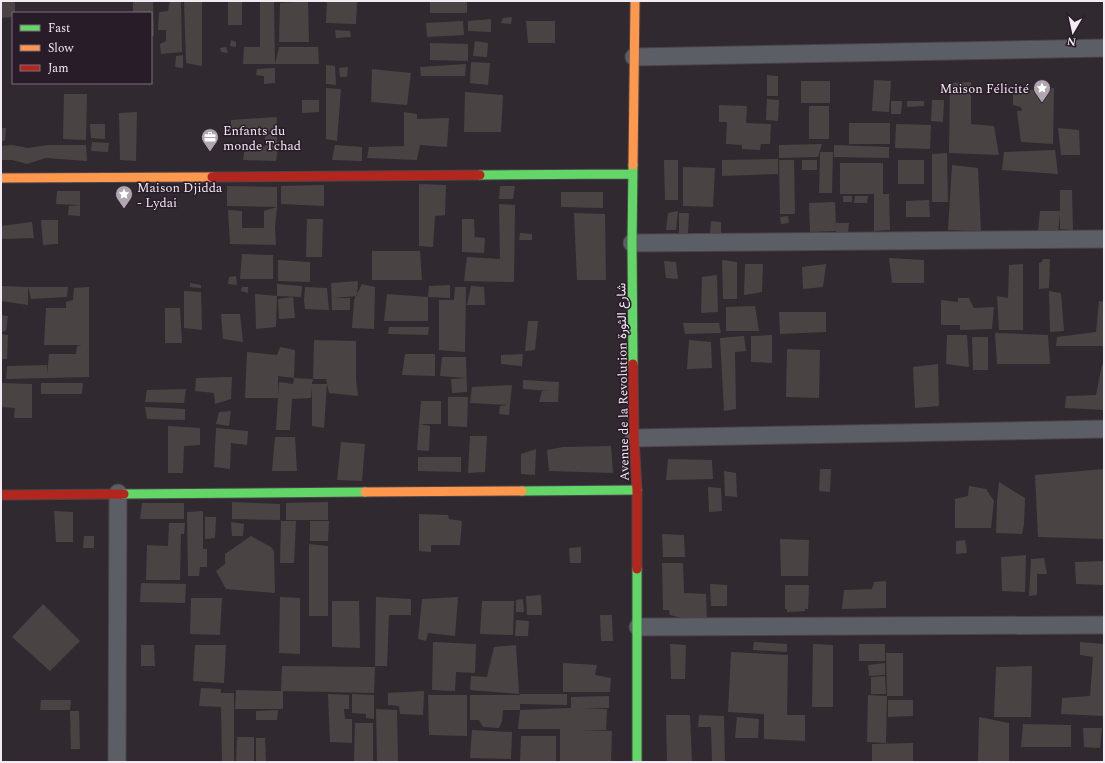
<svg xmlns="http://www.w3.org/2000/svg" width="1105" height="763" viewBox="0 0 1105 763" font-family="Spectral,Vazirmatn,serif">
<rect width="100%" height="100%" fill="#302930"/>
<path fill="#494443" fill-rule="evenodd" d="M1,1H15V13H13V17L1,18Z
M133,1H153L154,36H151V13H133Z
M170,1H181L182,52L161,54L160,44L166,41V30H158L159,12L168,11Z
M184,1H202V66L186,63Z
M228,1H242V25H228Z
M260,1H274L275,64L279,47H318L319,64H243L244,47H260Z
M308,1L309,42H279L280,3Z
M327,1H357L356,24L326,23Z
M430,1H467V13H430Z
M512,17L511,24L501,23L503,18Z
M491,19V32L468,31V21Z
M463,21L464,35L427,37L426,23Z
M526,21H555V43H528Z
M335,30L350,31L351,37L336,38Z
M231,40L236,42V47L230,46Z
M475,41L488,43L487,57L473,56Z
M430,43L468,44V61L430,60Z
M226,47L228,53L221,52L220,48Z
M183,55V68L175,67L176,56Z
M471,62L490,63L488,85L470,83Z
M466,64L465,76H421L420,67Z
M326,65L335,66L336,85L326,84Z
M348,67L347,77H340L339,68Z
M275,68V83L264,84V76L256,75L257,69Z
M372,69L411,73L407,105L371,102Z
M767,75L778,76V96H767Z
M874,80L891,81L889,112L872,111Z
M801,81H830V103H801Z
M971,82V124L994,126L999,155L949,153L950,83Z
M326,88L341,89L337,141L326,139Z
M1054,88L1053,144L1021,142L1017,111H1022L1021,107L1013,105V91Z
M465,92L503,95L501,132H464Z
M64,94H87L86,140L63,139Z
M767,99L779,100L778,121L766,120Z
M302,100H319V112L302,113Z
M932,100H944L943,122L931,121Z
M891,101H902L901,114H891Z
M907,101H924V106L907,107Z
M719,105L747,106L746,123L771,124L770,144H761L760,150L742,149V145L726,144L727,122H719Z
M809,106H829V139H809Z
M137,112L136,161L120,160L119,113Z
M404,112L417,114V119L449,118L447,147L420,145L417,160L367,158L369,147L404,146Z
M277,117L276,131L231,132V120Z
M849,123H890V144H849Z
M90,124H105V139L91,138Z
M896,124L931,125L930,149L895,148Z
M1,128H6L5,141H1Z
M1058,128L1079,130L1080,155H1061Z
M276,131L278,148L276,161L243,160L245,146L265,147V136Z
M92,142L109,143L108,152L91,151Z
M822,144L818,157L779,158V145Z
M12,145L28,148L48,145H86L87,161L46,158L27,164L12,160H1V146Z
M335,145L362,147V161L332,160Z
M834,145L889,147V158L834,157Z
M1055,150L1058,174L1002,170L1004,152Z
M820,152H833L832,193H819Z
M947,153L948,202H932V154Z
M778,159V174L722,176V160Z
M664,160H678V200H665Z
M779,160H794L795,214H780Z
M802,160H817V170H802Z
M898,160H924V184H898Z
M840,163H883V194H889L890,230L874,231V194H840Z
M952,165L978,168L981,231L948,230Z
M683,167L715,168L713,207L683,206Z
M419,184L446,185L445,215L435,216L433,247L419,246Z
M324,185V206L281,204V186Z
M227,186L277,187V207L275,228L276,245L230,244L228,210L242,211V228H264V211L277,207L227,206Z
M500,186H515L513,199H499Z
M1060,190H1072L1073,230L1060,229V214L1058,232L1038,231L1040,211H1060Z
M57,191H80V216L68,215L69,206L80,205L56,204Z
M561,192H603V208L561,207Z
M843,196H852V202H843Z
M855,196H868L867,203H854Z
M929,200L930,217H906V201Z
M835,202L836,228V223H849L848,233L836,232V231L810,232L809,203Z
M499,204L515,205L514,282L464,281L467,257L500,259Z
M678,211L676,230H666L668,213Z
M574,213L605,214L606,280H577Z
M679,213H689L688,233H679Z
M788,216L789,223L781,224L780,217Z
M307,219H323L322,257H306Z
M462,219H474L475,243V237L485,238L484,253L462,252Z
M41,220H58V244L43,245Z
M711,221L721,222V234L710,233Z
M32,222L34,238L2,239L1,226Z
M520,233L532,234V240H519Z
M372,251H420L422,280H372Z
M242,254L273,255V279H240Z
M889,258L924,260V283H892Z
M1043,259H1050L1049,288L1039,289V263L1042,262Z
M278,260L310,262V282L278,281Z
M722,260L737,262V299H723Z
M664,261L676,262L678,279L666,278Z
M745,264H763L762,292L744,295Z
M826,264L823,287L803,289L802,267Z
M1023,264V330H999L997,296L1008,298L1009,265Z
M717,275L718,312L701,313L702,277Z
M236,276L237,285L228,284L229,277Z
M358,281L357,296L333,298H350V310H332L331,283Z
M190,283L201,285V288L190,287Z
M277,284L302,286L301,297L277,296Z
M362,284L375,287L374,329L352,328L354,300Z
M450,285V298L428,297L429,286Z
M1,286L28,287V305L1,301Z
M471,286L484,287L485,305H467Z
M28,287H68L67,297L31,299Z
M89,287V377L6,379L7,366L47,365V375L49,354H76L77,346L82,345H44L46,308H66V302L73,300L74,288Z
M242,287H248V293L241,291Z
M305,287L327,288L329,310L305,309L304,300Z
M455,287H466L465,352L439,350V300H454Z
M184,291L201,292L202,330L184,328Z
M1049,291L1061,293L1064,331L1050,332Z
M255,294L277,296L276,327L256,329Z
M387,294L428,297V321H384Z
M293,297L295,318L279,319L278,299Z
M958,298H969L974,308L994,307L992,329L960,330V325H941V300L958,302Z
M1099,301L1104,302V346H1056L1057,337L1096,332Z
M755,306L759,331H726V307Z
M165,308H180L182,343H165Z
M779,312H826V332L780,334Z
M221,314H240L243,342L223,339Z
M1,315L8,316L6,331L1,332Z
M528,321H538L535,350L525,351Z
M683,323H719L721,333L685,334Z
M389,327H429L428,335L388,334Z
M995,333L1048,335L1050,364H997Z
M1,334L8,335L7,359H1Z
M772,335V363L751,362V336Z
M947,335H967L969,367L946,364Z
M744,336L746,351L735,352L736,409L724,411L720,338Z
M972,337H988V370H973Z
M314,340L356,341V379L358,396L329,393L326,379H313Z
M689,340L711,342L712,368L687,369Z
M280,347L295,350L294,378L313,379L312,384H327L324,428L312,426V388L311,398L292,399L290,430H276L278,398H245L247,352L277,355ZM278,376L294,378L293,384L279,382L278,396Z
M787,349L820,350L819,398L786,397Z
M405,354H435V376L402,375Z
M523,354L522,366L501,364V355Z
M442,357H466L467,392L452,393L451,379L466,378L440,376Z
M938,364L939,406L915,408L913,367Z
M1102,365H1104V410L1065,408L1066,396L1096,395Z
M232,377L231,399L215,404L214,393L195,391L196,378Z
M523,380L559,382L558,402H539L542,391H549L523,389Z
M1,383L32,384V418H14L15,408L1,407Z
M41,383H83L82,394H41Z
M512,385L509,415L499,414L500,406L507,405L470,403L472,387Z
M186,389L184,403L145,402L147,390Z
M448,397H468L467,427L448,426Z
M421,401H441V424H419Z
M145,407L185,409V420L147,419Z
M231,411L229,426L216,424L219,412Z
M419,424L430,426L429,451L417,450Z
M168,426L200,428V445L184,446L183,473H168Z
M216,428L248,431L247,445L231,443L230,469L214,467Z
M470,436H487L485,472L468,473Z
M275,437H295L297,471H272Z
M341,442L365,444L362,481L337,480Z
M611,446L613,473L549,471L547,450L563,447Z
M536,449L535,475L521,474V454Z
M418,457H461V472L418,471Z
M668,459L712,460L713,479L666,480Z
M820,469H831L830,492L819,491Z
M1104,469V539L1038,537L1035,475Z
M724,471L736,473L737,497L725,496Z
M999,482L1025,498L1024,524L1022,534L996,533L997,503Z
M969,486L986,489L994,501L991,528H955V499L968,496Z
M708,487L721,488L722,511L709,512Z
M232,502L280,504V520L232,519Z
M328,502V520H286V503Z
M142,503H184V519H140Z
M54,511L73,512V542H56Z
M203,511V549H207V567H200L199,576H188L187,512Z
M419,514L448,515L449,519L462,521L460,545H431V552L419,551Z
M205,517H216L215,538L205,539Z
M281,521H296L294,563H280Z
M310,521H329L328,541H310Z
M231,522L244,524L243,536H232Z
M169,523H185L184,534H181L180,580H146L147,545L168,546Z
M662,534L684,535L685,557H663Z
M84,536H94V548H83Z
M251,536L271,547L274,551L275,593L226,589L216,571L225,564V554Z
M780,539L809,540L808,576H781Z
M965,540L967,553L956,554V541Z
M309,544L328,546V616H309Z
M581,547V563H570L569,548Z
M1026,555L1025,592L1002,591L1001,557Z
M1044,558L1047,574H1037V595L1029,596L1031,559Z
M1104,561V585L1076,584L1075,562Z
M662,563H683L684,593L706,594L707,619L682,618L670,615L669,610H663Z
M886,581V608L842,609L844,590L872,589L874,582Z
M141,583L186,584L185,603L140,602Z
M710,584L727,585V606H711Z
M785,585H809L808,609H805V611L787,612V609H785Z
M541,595L542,615H527L526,596Z
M280,597L300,598V654L279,653Z
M376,597L411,599V615H389L387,666H375Z
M458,597L455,636L428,633L426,641L418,639L422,599Z
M191,598H222L220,635L190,634Z
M523,599L524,612H516V600Z
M332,601H359L360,648L332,647Z
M482,601H514L513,635L480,634Z
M43,604L80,641L50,671L12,637Z
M600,615H612L613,641H601Z
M516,620L529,621L528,636H515Z
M433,642L476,644L475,673L456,672L455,691L432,690Z
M754,642L787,644V652L753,650Z
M1080,642L1104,644V716L1061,714L1062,698L1090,696L1093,657L1080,655Z
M670,644L686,645L685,679H671Z
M813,644L833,645V707H812Z
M859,644H885V661H859Z
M141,645H154L155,666H141Z
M195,645H226L224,683L193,681Z
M516,645L519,694L470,690L471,676L487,677L494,647Z
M731,652L788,655L787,715H805V741L764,739V714L728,712Z
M886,653H903V696H887Z
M563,663L597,665L595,675L611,678L610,692H563Z
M885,663V675L869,676L868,665Z
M282,666L375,667L374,693L283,691V709H235L236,690L281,691Z
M1032,666L1031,717H994L996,667Z
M885,676L886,694H871V677Z
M201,688L221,689V693H234V762H222L221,707L199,706Z
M424,691L423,715L400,714L399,706L388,705V693Z
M328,694L349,695V709H344L345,719H352V743L330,742Z
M352,694L374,695V719L366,718V714L352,713Z
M519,694H567V705L520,704V710L571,708V697L609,696V708H581L607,709L606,730H580L612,731L611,762H560V729H518L520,710H503L502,721L499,728L483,727L479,720H470V695H520Z
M428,695H467V736L429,735Z
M868,695L887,696L886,743L867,742Z
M41,700H71L70,710H40Z
M888,700H913V716L888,717Z
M376,709L397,710L398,762H377Z
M278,710L277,720H256V711Z
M70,711H79L80,749H71Z
M666,715H690L692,762H667Z
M699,715L724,716L725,762H712L711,727H698Z
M737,717L759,719L758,738H735Z
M979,717L1009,723V762H978Z
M355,723H373V762L354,761Z
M1023,724L1071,725V747H1021Z
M1083,728H1102L1100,748L1084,747Z
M472,730L512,732L511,759L470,758Z
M521,736H556V762H520Z
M237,737H254V762H236Z
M256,738H265L266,762H256Z
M913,743V762H872V744Z"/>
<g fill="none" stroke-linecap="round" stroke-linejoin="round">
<g stroke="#4a454a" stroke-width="19">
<path id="street" d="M634,57L1104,48
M632,243L1104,239
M634,438L1104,429
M638,627L1104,625
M117,762L118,493"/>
</g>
<g stroke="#4a454a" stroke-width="11">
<path id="fast" d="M633,165L632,243L633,364
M480,175L632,174
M522,491L637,490
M124,494L365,492
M637,569V762"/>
</g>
<g stroke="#4a454a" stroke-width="11">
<path id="slow" d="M633,165L635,1
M1,178L212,177
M365,492L522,491"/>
</g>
<g stroke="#4a454a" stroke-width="11">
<path id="jam" d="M212,177L480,175
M633,364L634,438L637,490V569
M1,495L124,494"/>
</g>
<use href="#street" stroke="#5b5e64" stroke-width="17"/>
<use href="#fast" stroke="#63d668" stroke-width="9"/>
<use href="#slow" stroke="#ff974d" stroke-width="9"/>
<use href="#jam" stroke="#b3261e" stroke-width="9"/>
</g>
<defs>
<g id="sight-pin" transform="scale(0.9)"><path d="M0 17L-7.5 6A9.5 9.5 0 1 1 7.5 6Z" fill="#afa6af" stroke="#291c29"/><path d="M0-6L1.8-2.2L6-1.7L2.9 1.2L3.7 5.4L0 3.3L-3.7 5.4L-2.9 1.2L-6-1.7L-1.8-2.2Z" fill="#fff"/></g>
<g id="office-pin" transform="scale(0.9)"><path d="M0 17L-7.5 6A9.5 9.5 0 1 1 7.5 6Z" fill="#afa6af" stroke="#291c29"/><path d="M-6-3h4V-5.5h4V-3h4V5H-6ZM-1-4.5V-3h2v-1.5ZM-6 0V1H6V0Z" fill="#fff"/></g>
</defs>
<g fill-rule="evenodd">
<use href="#sight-pin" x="1042" y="88"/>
<use href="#office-pin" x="210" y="137"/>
<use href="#sight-pin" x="124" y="194"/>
</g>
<g text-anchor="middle" stroke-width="3" stroke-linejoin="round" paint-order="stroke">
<g font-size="13" fill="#f3eaf3" stroke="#291c29" text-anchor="start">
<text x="1029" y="93" text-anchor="end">Maison Félicité</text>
<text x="223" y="135">Enfants du<tspan x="223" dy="15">monde Tchad</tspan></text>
<text x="137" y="192">Maison Djidda<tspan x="137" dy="15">- Lydai</tspan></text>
</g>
<g font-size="13" fill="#f3eaf3" stroke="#291c29">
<text transform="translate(622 382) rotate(-91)" y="5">Avenue de la Revolution شارع الثورة</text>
</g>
</g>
<rect width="1105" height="763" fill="none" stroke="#f3eaf3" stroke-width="4"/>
<rect x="12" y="12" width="140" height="72" fill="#291c29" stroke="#7a6e7a"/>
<rect x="20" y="25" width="20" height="6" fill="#63d668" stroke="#7a6e7a"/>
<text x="48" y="32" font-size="12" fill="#f3eaf3">Fast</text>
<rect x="20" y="45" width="20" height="6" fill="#ff974d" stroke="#7a6e7a"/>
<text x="48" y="52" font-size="12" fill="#f3eaf3">Slow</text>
<rect x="20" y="65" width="20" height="6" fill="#b3261e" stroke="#7a6e7a"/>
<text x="48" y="72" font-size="12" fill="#f3eaf3">Jam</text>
<g transform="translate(1073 32) rotate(189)" stroke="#291c29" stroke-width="3" paint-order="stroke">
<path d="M0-3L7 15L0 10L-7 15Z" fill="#f3eaf3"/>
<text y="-6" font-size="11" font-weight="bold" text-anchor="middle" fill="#f3eaf3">N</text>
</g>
</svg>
